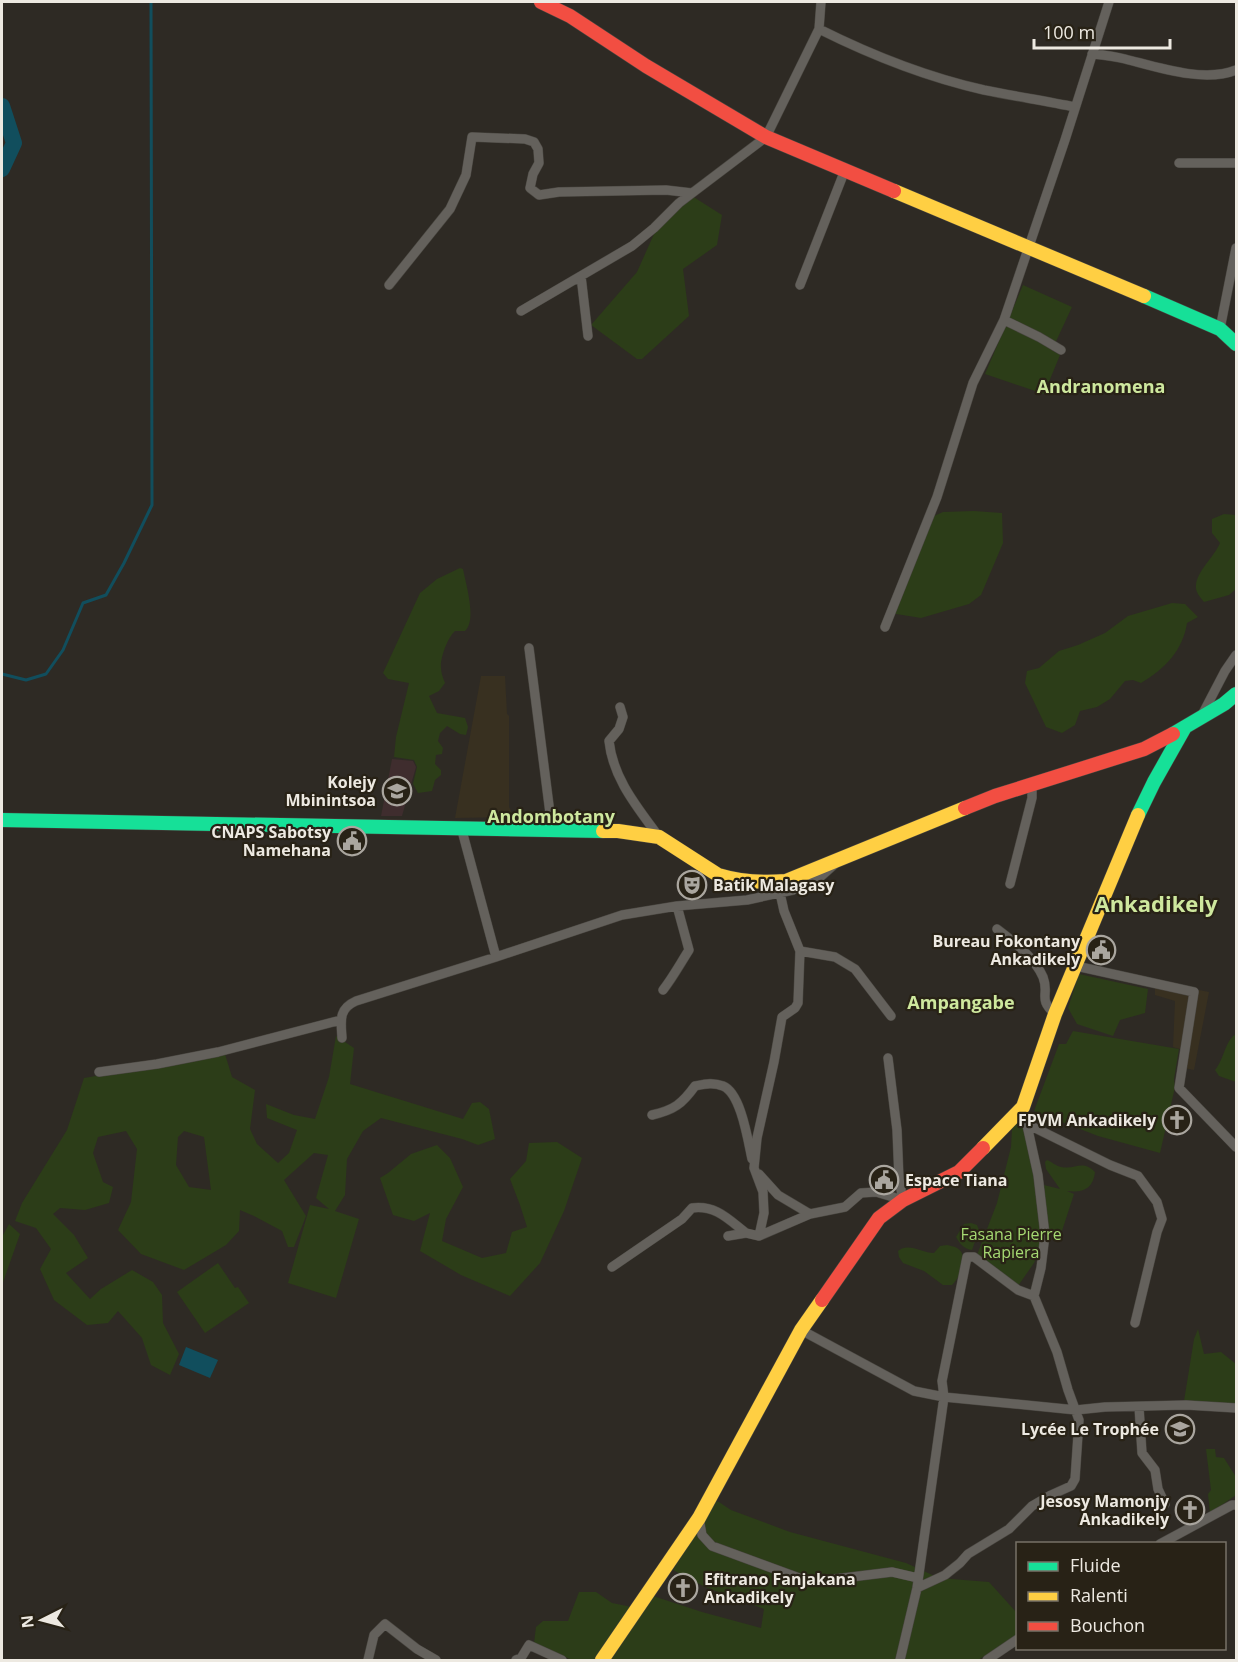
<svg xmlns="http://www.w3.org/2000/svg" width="1238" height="1662" viewBox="0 0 1238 1662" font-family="'Open Sans',sans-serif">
<rect width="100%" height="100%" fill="#2e2a24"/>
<path fill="#383020" d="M481,676H505L507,714L509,716V807L511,811L512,817L455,818Z
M1155,985L1189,992L1183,1050L1173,1047L1175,1001L1155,995Z
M1199,990L1209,992L1194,1070L1184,1068Z"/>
<path fill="#3f2d2e" d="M392,759L413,761L416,767L402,816H381Z"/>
<path fill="#2c3d18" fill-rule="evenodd" d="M692,196L722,215L717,245L683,269L689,316L642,359H637L591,325L637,272L654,234Z
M1023,285L1072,307L1052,350L1060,355L1044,394L985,374Z
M974,511L1002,513L1003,543L981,595L969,604L921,618L890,613L934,516L943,512Z
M1224,514L1236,515V589L1229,595L1204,602C1200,597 1195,592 1196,585C1197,571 1214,557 1220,543L1212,533V519Z
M460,568L463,569C466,585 477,620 465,631H455C448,637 440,658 441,668C441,673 443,678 445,683L439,691L429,696L437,713L465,718L468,727L466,735L460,734L447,726L440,733L438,741L443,748L442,754L436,755L435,764L441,770V775L435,780L432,791L418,793L413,784L417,767L414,760L394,757L396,737L409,683L388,679L383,673L420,593L437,579Z
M1172,603L1185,604L1198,617L1187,623C1183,650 1165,669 1141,683L1133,680L1125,681L1110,699L1097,707L1080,711L1075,725L1062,733L1046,727L1025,683L1027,671L1039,668L1059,651L1078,645L1105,633L1128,616Z
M1079,974L1148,989L1145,1013L1120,1020L1113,1036L1077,1024L1068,1008Z
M1073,1031L1179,1049L1174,1079L1175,1087L1160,1153L1098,1136L1034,1111L1059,1044H1066Z
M1236,1034V1082L1219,1076L1215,1070C1224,1060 1225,1040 1236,1034Z
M336,1036L354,1048L350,1084L463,1119L472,1103L480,1102L489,1109L495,1139L478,1145L462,1139L381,1118L363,1131L347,1159L345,1195L335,1211L359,1219L336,1298L288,1283L310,1205L329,1209L316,1198L328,1155L314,1153L284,1180L306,1216L294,1247H288L282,1231L254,1216L240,1210L239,1231L226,1245L184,1270L141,1254L118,1230L131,1202L137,1149L126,1131L98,1137L93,1153L103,1182L113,1187L109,1203L85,1210L60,1208L53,1214L74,1235L88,1258L66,1273L90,1299L101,1289L132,1270L153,1282L162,1295L163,1323L179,1354L170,1375L151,1365L142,1338L118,1311L108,1323L87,1325L54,1300L40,1269L51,1249L36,1228L15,1221L22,1203L67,1130L84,1078L225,1054L232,1077L255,1090L250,1129L257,1144L278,1163L289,1153L297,1130L267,1118L266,1104L294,1115L315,1119L329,1077ZM184,1131L204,1137L211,1190L189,1187L176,1165L178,1137Z
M1018,1120L1023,1122L1036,1188L1040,1219V1250L1034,1263L1018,1286L977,1255L997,1203L1011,1147L1012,1130L1014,1123Z
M557,1142L582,1158L564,1211L540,1263L510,1296L461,1275L420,1251L430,1213L414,1221L393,1215L380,1178L388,1173L411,1154L437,1145L450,1158L463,1187L446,1219L442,1241L482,1258L506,1253L512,1232L527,1227L520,1205L510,1179L526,1161L529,1143Z
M1047,1160C1052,1162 1056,1166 1061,1167C1076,1170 1082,1159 1095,1172C1093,1189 1083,1193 1067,1191L1074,1194L1061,1234L1048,1233L1044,1185L1060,1189L1046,1169L1045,1162Z
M971,1223L977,1225L979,1230L972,1250C964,1249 960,1244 956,1237L964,1224Z
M9,1224L20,1234L2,1285V1237Z
M947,1245C950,1246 954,1246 957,1248C970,1255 960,1278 952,1285H943L924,1271L903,1263L899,1257L898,1251C908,1242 922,1253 934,1253L940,1246Z
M218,1263L235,1288L238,1287L249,1303L205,1333L177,1292Z
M1198,1329L1204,1354L1221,1352L1236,1364V1404L1184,1401L1194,1339Z
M1206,1449H1215L1216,1457L1224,1458L1236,1477V1495L1210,1513L1208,1494L1211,1490Z
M713,1500L719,1502L731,1510L790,1532L906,1563L939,1578L989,1582L1017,1613V1636L978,1660H611L653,1596L702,1612L761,1628L764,1609L705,1587L673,1570L705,1518Z
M579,1592H596L612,1603L632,1607L610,1642L594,1660H572L534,1643L536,1627L543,1621H568Z"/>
<path fill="#114e5d" d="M186,1347L218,1360L210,1378L179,1365Z"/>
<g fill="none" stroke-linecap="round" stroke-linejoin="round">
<path stroke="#114e5d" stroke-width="3" d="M2,674L26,680L46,674L63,650L83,603L106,595L124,563L152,505L151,2"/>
<path stroke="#114e5d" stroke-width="16" d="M2,106L14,143L2,169"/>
<g stroke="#494640" stroke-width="10">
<path id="street" d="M819,29C871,55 926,77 984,90C1014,96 1045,101 1075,107
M1092,54C1103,55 1114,56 1125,59C1157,67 1204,83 1236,70
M1179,163H1236
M581,276L588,336
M389,285L450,209L466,175L472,137L525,139L534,142L538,149L539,163L533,174L530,188L539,195L559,192L666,190L692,193
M800,285L845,170
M521,311L632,246L654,228L679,203L766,137L819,29L821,2
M1004,320L1039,337L1061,350
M1220,329L1236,248
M885,627L937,497L973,383L1004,320L1065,140L1109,2
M529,648L552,829
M620,707L623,717L619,729L609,741C613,779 638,808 659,837
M1202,715L1225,671L1236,655
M461,827L496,957
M1010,884L1032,798V784
M780,893L784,911L800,951L835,957L855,969L891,1016
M997,929C1013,941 1035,958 1043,977C1050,995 1037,998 1055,1014
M1076,966L1194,992L1179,1088L1236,1147
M663,990C673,977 680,964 689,950L677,906
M342,1038C341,1021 338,1009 356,1001L496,957L622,915L677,906L747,900L793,890L817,880L836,863
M99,1072L157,1064L218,1052L341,1020
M652,1115C674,1110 682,1104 695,1086C705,1084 713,1082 723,1086C741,1093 748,1141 752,1159
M1027,1124L1110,1165L1138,1176L1157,1202L1162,1219L1157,1232L1135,1323
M759,1174L778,1195L810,1214
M728,1236L746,1233L759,1236L810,1214L845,1207L861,1193L876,1192L903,1200L899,1179L897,1130L888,1058
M759,1236L764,1213L763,1192L754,1168L757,1138L774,1062L782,1017L795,1008L798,1003L800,951
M612,1267L682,1219L692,1208C716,1205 728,1219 746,1233
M801,1330L914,1391L944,1397L1076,1410L1105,1407L1186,1405L1236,1408
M1139,1407L1142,1453L1155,1470L1158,1489L1165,1504
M699,1518L702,1535L712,1546L810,1582L892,1572L918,1578
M1160,1544L1232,1505H1236
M917,1588L945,1575L960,1563L968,1554L1009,1529L1032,1506L1051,1495L1071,1486L1075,1479L1079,1420L1068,1390L1057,1352L1034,1296L1041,1268L1045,1235L1038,1175L1023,1107
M368,1660L374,1635L385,1624L417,1649L436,1660
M516,1660L521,1658L529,1645L562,1660
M900,1660L917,1588L944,1397L942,1381L967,1257H974L1018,1290L1034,1296
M987,1660L1018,1639"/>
</g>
<g stroke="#494640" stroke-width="15">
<path id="fast" d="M1144,296L1220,329L1236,344
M1173,734L1224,704L1236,694
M1138,815L1154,782L1185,727
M2,820L603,831"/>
</g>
<g stroke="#494640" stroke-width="15">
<path id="slow" d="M894,191L1144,296
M603,831H618L659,837L718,875C741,882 762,883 786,881L965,808
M983,1148L1023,1107L1055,1014L1138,815
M602,1660L699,1518L801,1330L822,1300"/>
</g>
<g stroke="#494640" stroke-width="15">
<path id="jam" d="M541,2L570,16L646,66L766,137L894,191
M965,808L995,796L1144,749L1173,734
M822,1300L879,1218L903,1200L959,1172L983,1148"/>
</g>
<use href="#street" stroke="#64615c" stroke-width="9"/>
<use href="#fast" stroke="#16e098" stroke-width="14"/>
<use href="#slow" stroke="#ffcf43" stroke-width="14"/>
<use href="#jam" stroke="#f24e42" stroke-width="14"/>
</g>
<defs>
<g id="school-ring" transform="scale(1.5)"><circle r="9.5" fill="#282216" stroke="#aaa69f" stroke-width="1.5"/><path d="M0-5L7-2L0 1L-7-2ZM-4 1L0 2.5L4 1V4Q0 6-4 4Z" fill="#aaa69f"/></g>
<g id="civic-ring" transform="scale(1.5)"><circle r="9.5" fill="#282216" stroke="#aaa69f" stroke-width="1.5"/><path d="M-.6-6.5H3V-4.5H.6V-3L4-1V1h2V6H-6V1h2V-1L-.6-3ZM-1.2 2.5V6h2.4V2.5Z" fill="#aaa69f"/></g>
<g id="theatre-ring" transform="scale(1.5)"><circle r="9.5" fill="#282216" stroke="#aaa69f" stroke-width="1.5"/><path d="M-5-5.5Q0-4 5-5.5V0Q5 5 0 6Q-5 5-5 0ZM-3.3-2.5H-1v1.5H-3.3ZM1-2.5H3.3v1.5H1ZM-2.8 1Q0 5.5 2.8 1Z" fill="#aaa69f"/></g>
<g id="church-ring" transform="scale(1.5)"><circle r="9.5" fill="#282216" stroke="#aaa69f" stroke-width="1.5"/><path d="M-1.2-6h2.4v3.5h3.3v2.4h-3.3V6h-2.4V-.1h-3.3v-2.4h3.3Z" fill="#aaa69f"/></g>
</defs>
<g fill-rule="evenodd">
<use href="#school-ring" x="397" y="791"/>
<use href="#civic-ring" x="352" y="841"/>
<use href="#theatre-ring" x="692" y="885"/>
<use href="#civic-ring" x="1101" y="950"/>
<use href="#church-ring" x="1177" y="1120"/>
<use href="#civic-ring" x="884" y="1180"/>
<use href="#school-ring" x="1180" y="1429"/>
<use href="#church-ring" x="1190" y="1510"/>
<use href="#church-ring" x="683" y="1588"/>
</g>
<g text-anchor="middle" stroke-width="4.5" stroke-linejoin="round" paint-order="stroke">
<g font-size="16" font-weight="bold" fill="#ede9e1" stroke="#282216" text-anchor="end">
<text x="376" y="788">Kolejy<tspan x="376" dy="18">Mbinintsoa</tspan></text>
<text x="331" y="838">CNAPS Sabotsy<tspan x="331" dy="18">Namehana</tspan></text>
<text x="713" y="891" text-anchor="start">Batik Malagasy</text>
<text x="1080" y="947">Bureau Fokontany<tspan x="1080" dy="18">Ankadikely</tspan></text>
<text x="1156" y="1126">FPVM Ankadikely</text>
<text x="905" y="1186" text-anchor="start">Espace Tiana</text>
<text x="1159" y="1435">Lycée Le Trophée</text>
<text x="1169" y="1507">Jesosy Mamonjy<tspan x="1169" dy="18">Ankadikely</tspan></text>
<text x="704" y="1585" text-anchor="start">Efitrano Fanjakana<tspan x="704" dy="18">Ankadikely</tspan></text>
</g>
<g font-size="16" fill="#a5d972" stroke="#282216">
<text x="1011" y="1240">Fasana Pierre<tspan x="1011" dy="18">Rapiera</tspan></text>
</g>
<g font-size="18" font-weight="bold" fill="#cee89e" stroke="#282216">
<text x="1101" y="393">Andranomena</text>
<text x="551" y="823">Andombotany</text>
<text x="961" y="1009">Ampangabe</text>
</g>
<g font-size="22" font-weight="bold" fill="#cee89e" stroke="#282216">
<text x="1156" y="912">Ankadikely</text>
</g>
</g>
<rect width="1238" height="1662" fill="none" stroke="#ede9e1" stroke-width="6"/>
<rect x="1016" y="1542" width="210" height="108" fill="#282216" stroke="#777267" stroke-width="1.5"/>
<rect x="1028" y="1562" width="30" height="9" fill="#16e098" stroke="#777267" stroke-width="1.5"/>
<text x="1070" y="1572" font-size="18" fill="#ede9e1">Fluide</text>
<rect x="1028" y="1592" width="30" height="9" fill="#ffcf43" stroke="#777267" stroke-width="1.5"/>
<text x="1070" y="1602" font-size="18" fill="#ede9e1">Ralenti</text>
<rect x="1028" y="1622" width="30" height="9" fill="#f24e42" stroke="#777267" stroke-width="1.5"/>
<text x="1070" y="1632" font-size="18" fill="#ede9e1">Bouchon</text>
<g transform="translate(42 1620) rotate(264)" stroke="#282216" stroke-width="4.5" paint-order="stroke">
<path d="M0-4.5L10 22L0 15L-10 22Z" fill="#ede9e1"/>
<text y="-9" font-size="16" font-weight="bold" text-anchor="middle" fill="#ede9e1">N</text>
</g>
<path d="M1034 39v9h136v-9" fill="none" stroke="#ede9e1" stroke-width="3"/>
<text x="1043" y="39" font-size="18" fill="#ede9e1" stroke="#282216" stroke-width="4.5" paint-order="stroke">100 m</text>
</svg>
